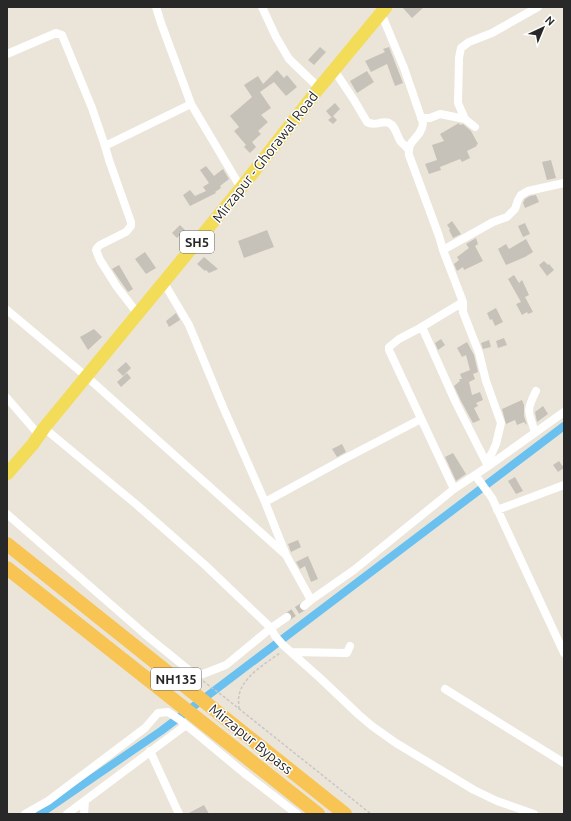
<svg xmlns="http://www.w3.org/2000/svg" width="571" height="821" viewBox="0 0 571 821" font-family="Ubuntu,sans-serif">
<rect width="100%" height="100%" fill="#ebe5d9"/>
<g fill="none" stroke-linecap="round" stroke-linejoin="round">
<path stroke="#6ac0ef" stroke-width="8" d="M40,814L161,731L564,426"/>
</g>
<path fill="#c6c2b9" d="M402,7H424L412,18Z
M320,47L326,52L314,65L308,60Z
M389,47L403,83L395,86L387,64L371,72L365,61L385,52L383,49Z
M277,70L284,78L287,75L297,87L286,96L274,82L260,92L271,108L261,115L268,122L258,131L261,134L252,142L256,147L250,153L244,147L246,145L234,131L239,127L230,116L252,97L244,85L258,76L263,84Z
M367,71L374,82L357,93L350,81Z
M335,103L340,109L333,116L337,120L333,124L328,120L333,116L331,117L326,111Z
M459,123L460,125L463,124L471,131L478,144L476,145L477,146L467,151L470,158L462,162L460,159L440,167L441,170L429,174L425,164L437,160L432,145L444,141L440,134Z
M551,160L556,178L547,180L542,162Z
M206,166L214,176L223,169L229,179L220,186L221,188L215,192L216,193L190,206L183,195L190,190L195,196L206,191L203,187L209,183L200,170Z
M536,195L539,202L525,208L523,203L525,199L530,196Z
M452,221L461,234L453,238L449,230L450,229L447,225Z
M525,223L530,234L523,237L518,226Z
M180,225L185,230L177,238L172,233Z
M267,230L274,247L244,258L238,241Z
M476,238L478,244L475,246L483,261L464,270L463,267L457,271L454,264L459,260L457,257L469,248L466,244Z
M526,239L533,252L525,257L506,265L498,249L506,244L509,249Z
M145,252L156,268L146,274L135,259Z
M204,257L218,269L209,273L206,270L205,271L197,264Z
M544,261L548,265L549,264L554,270L547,276L539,265Z
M119,265L133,289L128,292L112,269Z
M514,275L519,283L522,280L529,295L525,297L533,312L528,314L527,312L522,315L516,304L521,302L508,279Z
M496,308L503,322L495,326L492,319L490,320L487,313Z
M176,313L180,320L169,327L166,321Z
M94,329L102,337L88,350L80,337Z
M504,338L507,345L498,348L496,341Z
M441,339L445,345L438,350L435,343Z
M489,340L491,347L483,349L481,343Z
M467,342L474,355L478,372L473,374L475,379L469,382L472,395L480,392L483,400L476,403L478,406L474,408L480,420L473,423L461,401L454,386L460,381L459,379H462L460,374L470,370L466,355L462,357L457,348Z
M126,362L131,368L123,376L117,370Z
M127,373L131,378L121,387L117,382Z
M522,400L524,405V416L527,425L524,422L517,425L515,420L506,424L502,409Z
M543,406L548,414L537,422L535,412Z
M342,444L346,452L337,457L332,449Z
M453,453L466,474L456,481L445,457Z
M559,461L564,468L558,472L553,465Z
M515,477L523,491L516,494L508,481Z
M298,540L301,547L291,552L288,544Z
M308,556L318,579L311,582L305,566L300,569L296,562Z
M204,805L209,814H187Z"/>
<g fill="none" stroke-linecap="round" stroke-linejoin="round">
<path stroke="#c4bfb6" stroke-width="8" stroke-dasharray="8 4" stroke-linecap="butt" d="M287,617L304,606"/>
<path stroke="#c7c7c7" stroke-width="1.5" stroke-dasharray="3 2" stroke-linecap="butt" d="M203,681L223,696L371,814
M239,709C239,705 238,700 239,696C241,678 266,663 280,653"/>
<path stroke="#fff" stroke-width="8" d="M156,7L161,23L191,104L241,188
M262,7L276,37L289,59L319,88
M381,13L404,68L423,123C421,140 407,138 409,155L439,236L443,250L463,302V312L479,353L486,381L501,423L496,444L492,453L486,462
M7,54L56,33L62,35L92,108L105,146
M334,70L354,100L367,122C375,127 381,120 389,123C396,126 397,137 401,142C403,144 406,146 408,149
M421,118H430L440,114L465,119L475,127
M465,119L458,103L459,58L461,48L469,42L492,33L538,7
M443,250L493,222L507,217L515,209L518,200L521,195L528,191L564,183
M164,283L189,325L223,407L265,502L286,555L311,600
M7,310L87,377L286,555
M138,314L117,287L100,260L96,250L97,248L100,245L126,232L131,226V222L109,160L105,146L191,104
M422,327L456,403L486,462L487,465
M7,398L39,435
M44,428L137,505L205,565L271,628L275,636L283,645L320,678L359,715L372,726L396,743L474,790L497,801L534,814
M535,432C528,411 526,411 536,391
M475,475L481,483L492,498L564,653
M454,489L389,350V347L399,339L420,328L463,302
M265,502L344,459L421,419
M497,510L564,485
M7,514L147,636L195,675L203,674L226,665L271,628L287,617
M304,606L311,600L354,570L454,489L487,467L564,412
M292,652L347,653L350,646
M445,689L564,763
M150,751L179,814
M25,814L48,801L145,728L158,713L168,712L180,720L244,773L297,814
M67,814L186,725
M84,814L85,801"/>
<path stroke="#f2dc58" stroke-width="13" d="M7,474L33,444L44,428L241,188L319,88L386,7"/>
<path stroke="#f8c454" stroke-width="14" d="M7,544L345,814
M7,568L318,814"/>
</g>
<g text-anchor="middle" stroke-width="3" stroke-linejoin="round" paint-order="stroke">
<g fill="#fff" stroke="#686868" stroke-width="1">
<rect x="180" y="231" width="34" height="22" rx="3"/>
<rect x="151" y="668" width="50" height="22" rx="3"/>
</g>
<g font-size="13" font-weight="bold" fill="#282828">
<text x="197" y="247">SH5</text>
<text x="176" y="684">NH135</text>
</g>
<g font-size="14" fill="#282828" stroke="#fff">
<text transform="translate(265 157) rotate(-52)" y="5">Mirzapur - Ghorawal Road</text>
<text transform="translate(251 739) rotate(39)" y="5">Mirzapur Bypass</text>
</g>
</g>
<rect width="571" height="821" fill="none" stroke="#282828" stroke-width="16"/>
<g transform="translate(543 28) rotate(44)" stroke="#ffffff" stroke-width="3" paint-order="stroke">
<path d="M0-3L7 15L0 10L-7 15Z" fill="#282828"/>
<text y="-6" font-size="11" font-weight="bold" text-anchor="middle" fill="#282828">N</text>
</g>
</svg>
